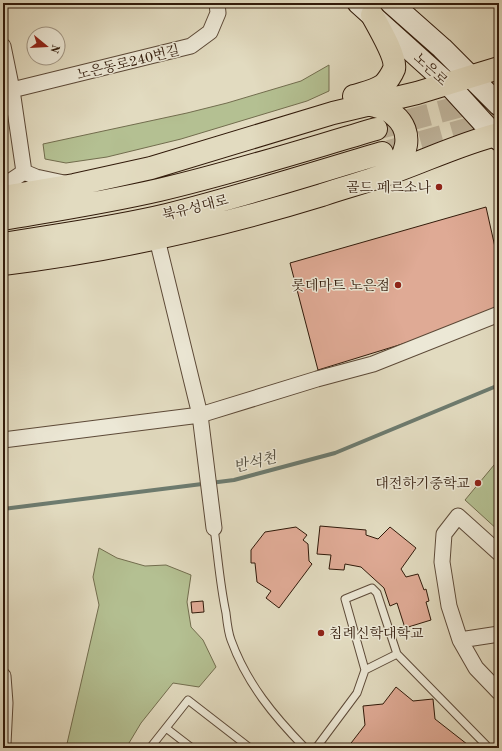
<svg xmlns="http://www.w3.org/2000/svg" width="502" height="751" viewBox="0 0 502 751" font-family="'Old Standard TT','Noto Serif KR',serif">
<rect width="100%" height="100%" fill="#e2dbc0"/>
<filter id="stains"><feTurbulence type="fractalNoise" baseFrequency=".005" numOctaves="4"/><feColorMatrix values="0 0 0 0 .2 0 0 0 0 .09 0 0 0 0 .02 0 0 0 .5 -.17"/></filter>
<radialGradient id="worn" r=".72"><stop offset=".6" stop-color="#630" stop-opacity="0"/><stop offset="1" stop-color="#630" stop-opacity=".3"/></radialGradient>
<path fill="#b4c092" stroke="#726d4e" d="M329,65V91L307,101L181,139L107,157L66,163L45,159L43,144L187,113L227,103L301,81Z
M499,459V531L465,500Z
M99,548L117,558L145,566L166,565L191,575L187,602L191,627L203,640L216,667L199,687L173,683L141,723L126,748H66L99,605L93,577Z"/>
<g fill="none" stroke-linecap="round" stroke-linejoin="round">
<path stroke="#6d7b6f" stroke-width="4" d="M3,509L234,480L335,453L499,385"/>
</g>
<path fill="#dfaa95" stroke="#311a0a" d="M486,207L499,265V306L425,337L318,370L290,263Z
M320,526L366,530V535L378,539L390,527L416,548L401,569L406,577L418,574L424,590L426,589L429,601L426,602L431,620L405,628L397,603L390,606L384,588L361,567L345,564L344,570L329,569L331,555L317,554Z
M296,527L307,535L303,540L308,544L309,561L312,564L279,608L266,598L271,591L257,582L255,563H251V550L265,532Z
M203,601L204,612L192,613L191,602Z
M396,687L413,701L433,699L435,719L472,748L348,747L365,725L363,706L383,704Z"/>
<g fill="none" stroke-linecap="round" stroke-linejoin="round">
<path stroke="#bfb49c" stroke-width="22" stroke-dasharray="22 11" stroke-linecap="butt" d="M376,129L499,96
M389,151L499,120"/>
<g stroke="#5d4a38" stroke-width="9">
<path id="lane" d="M214,528C218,557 220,585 226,613C227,622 228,632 231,640C247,684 274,716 305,748
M365,670L345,599L372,588L377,593L397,654
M166,728L192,748
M150,748L188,700L250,748
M316,748L357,693L365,670L397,654L486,745L488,748"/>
</g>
<g stroke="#5d4a38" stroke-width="17">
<path id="street" d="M3,46L12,90L24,172
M12,90L191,46L210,32L218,13L217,3
M24,172L36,177L64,183
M3,186L24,172
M157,239L200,415L214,528
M3,440L200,415L317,379L373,364L499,314
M499,553L458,516L444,534L442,562L449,606L460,640L476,668L499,692
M460,640L499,634
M3,676L5,703L3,744"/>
</g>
<g stroke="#311a0a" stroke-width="23">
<path id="secondary" d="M358,3L448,84L499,140
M391,3L442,48L499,105"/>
</g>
<g stroke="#311a0a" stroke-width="24">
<path id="primary" d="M354,96C363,93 375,91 383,85C387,82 392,74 394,69C397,58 378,26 372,15
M368,104C377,107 387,108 394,115C415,132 407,160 387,173
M3,197L74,185L151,168L333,113L417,93L499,68
M3,219C55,210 107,202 159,190C232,173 304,150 376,129
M3,244C58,235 113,228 167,215C239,197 311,174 382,153
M3,264C111,251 218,227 322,195C342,188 362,183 382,176C421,163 459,144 499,134"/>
</g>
<use href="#lane" stroke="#ece8d6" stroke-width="7"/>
<use href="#street" stroke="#ece8d6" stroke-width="15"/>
<use href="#secondary" stroke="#ece8d6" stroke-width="21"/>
<use href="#primary" stroke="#e2dbc0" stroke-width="22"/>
</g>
<g fill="#8f2418" stroke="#ece8d6" stroke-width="1.5">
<circle cx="439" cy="187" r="4"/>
<circle cx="398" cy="285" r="4"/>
<circle cx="478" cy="483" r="4"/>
<circle cx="321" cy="633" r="4"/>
</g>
<g text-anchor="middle" stroke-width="3" stroke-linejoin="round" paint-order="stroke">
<g font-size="14" fill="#311a0a" stroke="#ece8d6">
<text transform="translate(128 62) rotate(-14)" y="5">노은동로240번길</text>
<text transform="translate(431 69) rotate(43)" y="5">노은로</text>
<text transform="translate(195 207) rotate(-14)" y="5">북유성대로</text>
</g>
<g font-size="14" fill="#311a0a" stroke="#ece8d6" text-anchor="end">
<text x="431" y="192">골드 페르소나</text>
<text x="390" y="290">롯데마트 노은점</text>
<text x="470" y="488">대전하기중학교</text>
<text x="329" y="638" text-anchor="start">침례신학대학교</text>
</g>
<g font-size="15" font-style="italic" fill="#4f4a3c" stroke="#ece8d6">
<text transform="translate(255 462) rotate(-14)" y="5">반석천</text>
</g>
</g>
<rect width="502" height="751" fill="none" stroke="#e2dbc0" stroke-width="16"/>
<rect x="4" y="4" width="494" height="743" fill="none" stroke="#311a0a" stroke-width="2"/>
<rect x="8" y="8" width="486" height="735" fill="none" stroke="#311a0a"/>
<g transform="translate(46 46) rotate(108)"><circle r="19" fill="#ece8d6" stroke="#a19684"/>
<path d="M0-3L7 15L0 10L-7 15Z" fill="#8f2418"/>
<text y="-6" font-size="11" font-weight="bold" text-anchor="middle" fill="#311a0a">N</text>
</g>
<rect width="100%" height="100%" filter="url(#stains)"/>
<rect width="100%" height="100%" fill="url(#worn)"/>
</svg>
